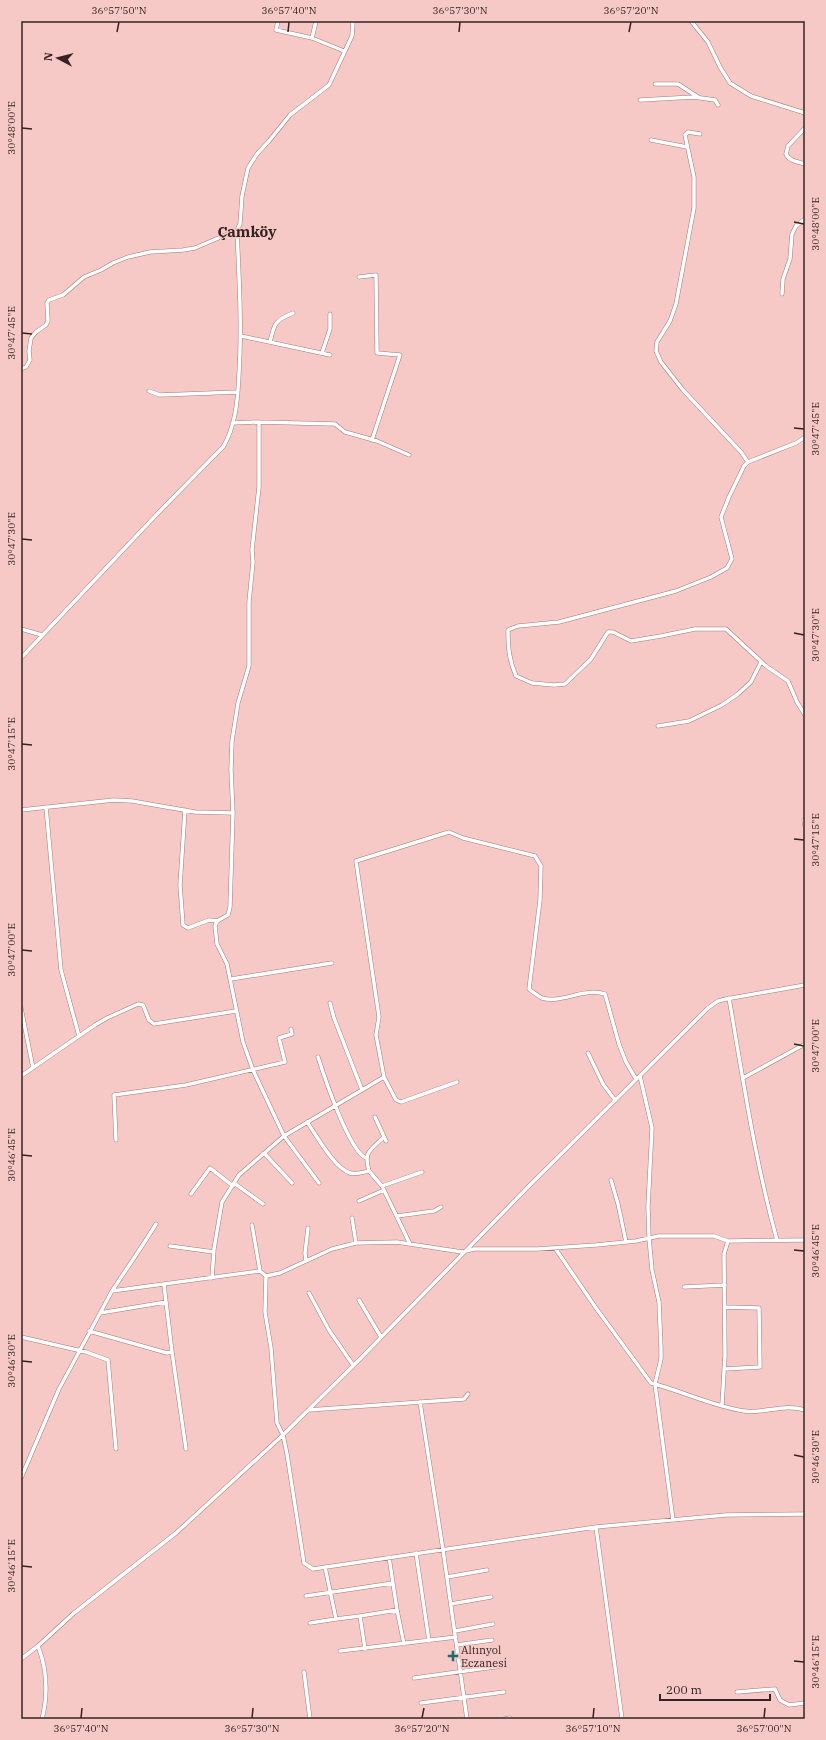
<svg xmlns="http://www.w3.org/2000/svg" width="826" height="1740" viewBox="0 0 826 1740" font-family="'IBM Plex Serif',serif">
<rect width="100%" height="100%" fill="#f7c9c6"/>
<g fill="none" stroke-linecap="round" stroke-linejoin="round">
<g stroke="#a47a78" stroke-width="4.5">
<path id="minor" d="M278,21L276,30L312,38L344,51
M691,21L708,42L720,67L730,83L751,96L805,113
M312,38L316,21
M655,84H678L698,97
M640,100L694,97L715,100L718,105
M805,128L788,146L786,154C789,161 798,162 805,164
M700,134L688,132L685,135L694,177V208L676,304L670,321L657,342L656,351L661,362L683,390L741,452L748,462
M651,140L687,147
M359,277L376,275L377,353L400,355L372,440
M782,294L783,279L790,259L792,234L796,226L805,219
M241,336L330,355
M270,342C274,324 275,320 293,313
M322,353L330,329V314
M21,369L26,367L30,360L29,351L31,338L36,332L46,325L48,321L47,303L49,300L63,295L84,277L101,270L113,263L128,257L150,252L183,250L195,248L237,230L240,224L242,196L248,168L257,154L269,141L290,115L329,85L352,36L353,21
M149,391L160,395L238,392
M259,422L335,424L345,432L377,441L409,455
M232,423L259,422V487L252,550L253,562L249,602V666L238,703L232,741L231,770L233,813L230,907L228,915L217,921L215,926L217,944L227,964L243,1042L253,1070L284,1136L319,1183
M805,437L796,443L748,462L744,466L729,497L721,517L732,559L727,568L711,577L676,591L559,622L518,626L508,630C508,647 509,660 516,676L532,683L554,685L565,684L591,659L608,632H613L631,641L661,636L695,629H726L766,666L788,681L797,702L805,715
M21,629L42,635
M21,658L159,512L223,447C236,426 238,397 239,373C242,325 239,278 237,230
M658,726L689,721L722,705L738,694L751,682L761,662
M46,807L61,970L79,1036
M21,810L114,800L132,801L195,812L233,813
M185,810L180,885L183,925L188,928L209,920L218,921
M804,820L805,826
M231,979L332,963
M729,998C743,1079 755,1161 777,1240
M330,1003L334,1018L362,1090
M21,1008L33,1068
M588,1053L603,1084L615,1100
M318,1057C324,1076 349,1151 366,1158
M21,1076L95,1025L107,1018L138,1004L143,1005L149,1020L154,1024L236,1011
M640,1076L652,1128L648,1206L649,1238L652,1270L659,1302L661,1349V1359L655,1384L673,1520
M384,1077L396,1100L401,1102L457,1082
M743,1078L805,1044
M375,1117L386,1141
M307,1122C317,1136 334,1168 350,1173C356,1175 363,1172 369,1171L382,1186L410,1244
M116,1140L114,1095L186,1085L285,1062L279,1038L292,1034L291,1029
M264,1153L292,1183
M369,1171C363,1151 371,1150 384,1137
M611,1180L618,1204L626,1242
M234,1183L263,1204
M382,1186L422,1172
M191,1194L210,1168L233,1186
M359,1201L384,1190
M397,1216L434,1211L441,1207
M352,1218L356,1243
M252,1225L260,1271
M805,1240L728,1241L714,1236H659L636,1241L596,1245L537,1249H474L462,1252L397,1242L356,1243L332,1249L280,1273L266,1276L265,1312L271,1348L277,1423L283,1435L287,1454L304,1563L313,1569L596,1527L726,1515L805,1514
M170,1246L214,1252
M555,1248L596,1308L651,1383C682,1391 712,1406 744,1411C764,1414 784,1403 805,1410
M306,1261L305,1253L308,1228
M212,1278L214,1249L222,1202L239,1175L284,1136L384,1077L376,1035L379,1017L356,861L449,832L463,838L535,856L541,866L540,900L529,989C533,992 538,996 542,998C561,1004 585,987 605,994L619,1044L626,1062L636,1079
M684,1287L725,1285
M112,1291C127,1268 142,1247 156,1224
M309,1293L329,1330L353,1365
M359,1300L381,1337
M100,1313L166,1302
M89,1331L167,1353L172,1352L164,1285
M21,1337L86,1352L108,1360L116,1449
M172,1352L186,1449
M724,1369L760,1367L759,1308L725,1307
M420,1402L443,1550L467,1719
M722,1405L725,1355L724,1254L728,1241
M308,1410L464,1399L468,1394
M21,1478L59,1389L112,1291L260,1271L266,1276
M596,1527L622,1719
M416,1553L429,1641
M389,1557L397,1610
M325,1567L336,1619L360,1616
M447,1577L487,1570
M306,1596L393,1583
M451,1604L491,1597
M310,1623L336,1619
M455,1631L493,1624
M457,1645L492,1640
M38,1646C47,1669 48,1695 42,1719
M365,1649L360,1616L397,1610L404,1644
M340,1651L456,1637
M21,1659L38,1646L74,1613L176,1533L283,1435L358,1361L529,1186L708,1008L718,1001L726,999L805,985
M304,1672L310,1719
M414,1678L502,1666
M737,1692L775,1689L780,1700L789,1705L805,1703
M421,1703L504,1692
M505,1719L510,1718"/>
</g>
<use href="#minor" stroke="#fff" stroke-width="3.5"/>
</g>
<path fill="none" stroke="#342322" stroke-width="1.5" d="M117,32L119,22M288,32L289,22M459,32L460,22M629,32L631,22M22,128L32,129M794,222L804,224M22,333L32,334M794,428L804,429M22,539L32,540M794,633L804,635M22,744L32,745M794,839L804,840M22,950L32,951M794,1044L804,1046M22,1155L32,1156M794,1250L804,1251M22,1361L32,1362M794,1455L804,1457M22,1566L32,1567M794,1661L804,1662M81,1718L82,1708M252,1718L253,1708M422,1718L424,1708M593,1718L594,1708M764,1718L765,1708"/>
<path fill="#1f6b71" stroke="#f7c9c6" stroke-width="1.5" d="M451 1650h4v4h4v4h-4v4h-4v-4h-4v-4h4z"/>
<g text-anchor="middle" stroke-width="3" stroke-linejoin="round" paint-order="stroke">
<g font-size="11" fill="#342322" stroke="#f7c9c6" text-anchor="start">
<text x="461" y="1654">Altınyol<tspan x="461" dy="13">Eczanesi</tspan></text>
</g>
<g font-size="15" font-weight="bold" fill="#342322" stroke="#f7c9c6">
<text x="247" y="237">Çamköy</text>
</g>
</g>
<rect width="826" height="1740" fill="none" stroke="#f7c9c6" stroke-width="44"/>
<g transform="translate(58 58) rotate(277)" stroke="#f7c9c6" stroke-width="3" paint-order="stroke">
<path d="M0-3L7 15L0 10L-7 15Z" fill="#342322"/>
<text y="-6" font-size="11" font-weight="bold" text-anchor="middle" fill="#342322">N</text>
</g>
<path d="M660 1694v6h110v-6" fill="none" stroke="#342322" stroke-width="2"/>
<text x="666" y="1694" font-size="12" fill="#342322" stroke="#f7c9c6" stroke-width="3" paint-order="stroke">200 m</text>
<rect x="22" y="22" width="782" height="1696" fill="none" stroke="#342322" stroke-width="1.5"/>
<g font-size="10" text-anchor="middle" fill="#342322">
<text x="119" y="14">36°57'50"N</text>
<text x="289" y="14">36°57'40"N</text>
<text x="460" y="14">36°57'30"N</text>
<text x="631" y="14">36°57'20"N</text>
<text transform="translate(11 128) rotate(-90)" y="4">30°48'00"E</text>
<text transform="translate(815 224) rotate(-90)" y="4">30°48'00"E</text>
<text transform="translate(11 333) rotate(-90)" y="4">30°47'45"E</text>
<text transform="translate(815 429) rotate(-90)" y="4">30°47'45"E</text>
<text transform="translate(11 539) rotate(-90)" y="4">30°47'30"E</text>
<text transform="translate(815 635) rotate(-90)" y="4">30°47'30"E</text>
<text transform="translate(11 744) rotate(-90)" y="4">30°47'15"E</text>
<text transform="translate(815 840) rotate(-90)" y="4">30°47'15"E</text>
<text transform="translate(11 950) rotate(-90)" y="4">30°47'00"E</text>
<text transform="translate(815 1046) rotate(-90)" y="4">30°47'00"E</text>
<text transform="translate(11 1155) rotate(-90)" y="4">30°46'45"E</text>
<text transform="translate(815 1251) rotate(-90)" y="4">30°46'45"E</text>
<text transform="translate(11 1361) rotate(-90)" y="4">30°46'30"E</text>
<text transform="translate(815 1457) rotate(-90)" y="4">30°46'30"E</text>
<text transform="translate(11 1566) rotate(-90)" y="4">30°46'15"E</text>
<text transform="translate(815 1662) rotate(-90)" y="4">30°46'15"E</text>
<text x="81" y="1732">36°57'40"N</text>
<text x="252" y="1732">36°57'30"N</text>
<text x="422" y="1732">36°57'20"N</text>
<text x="593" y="1732">36°57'10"N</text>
<text x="764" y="1732">36°57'00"N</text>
</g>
</svg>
